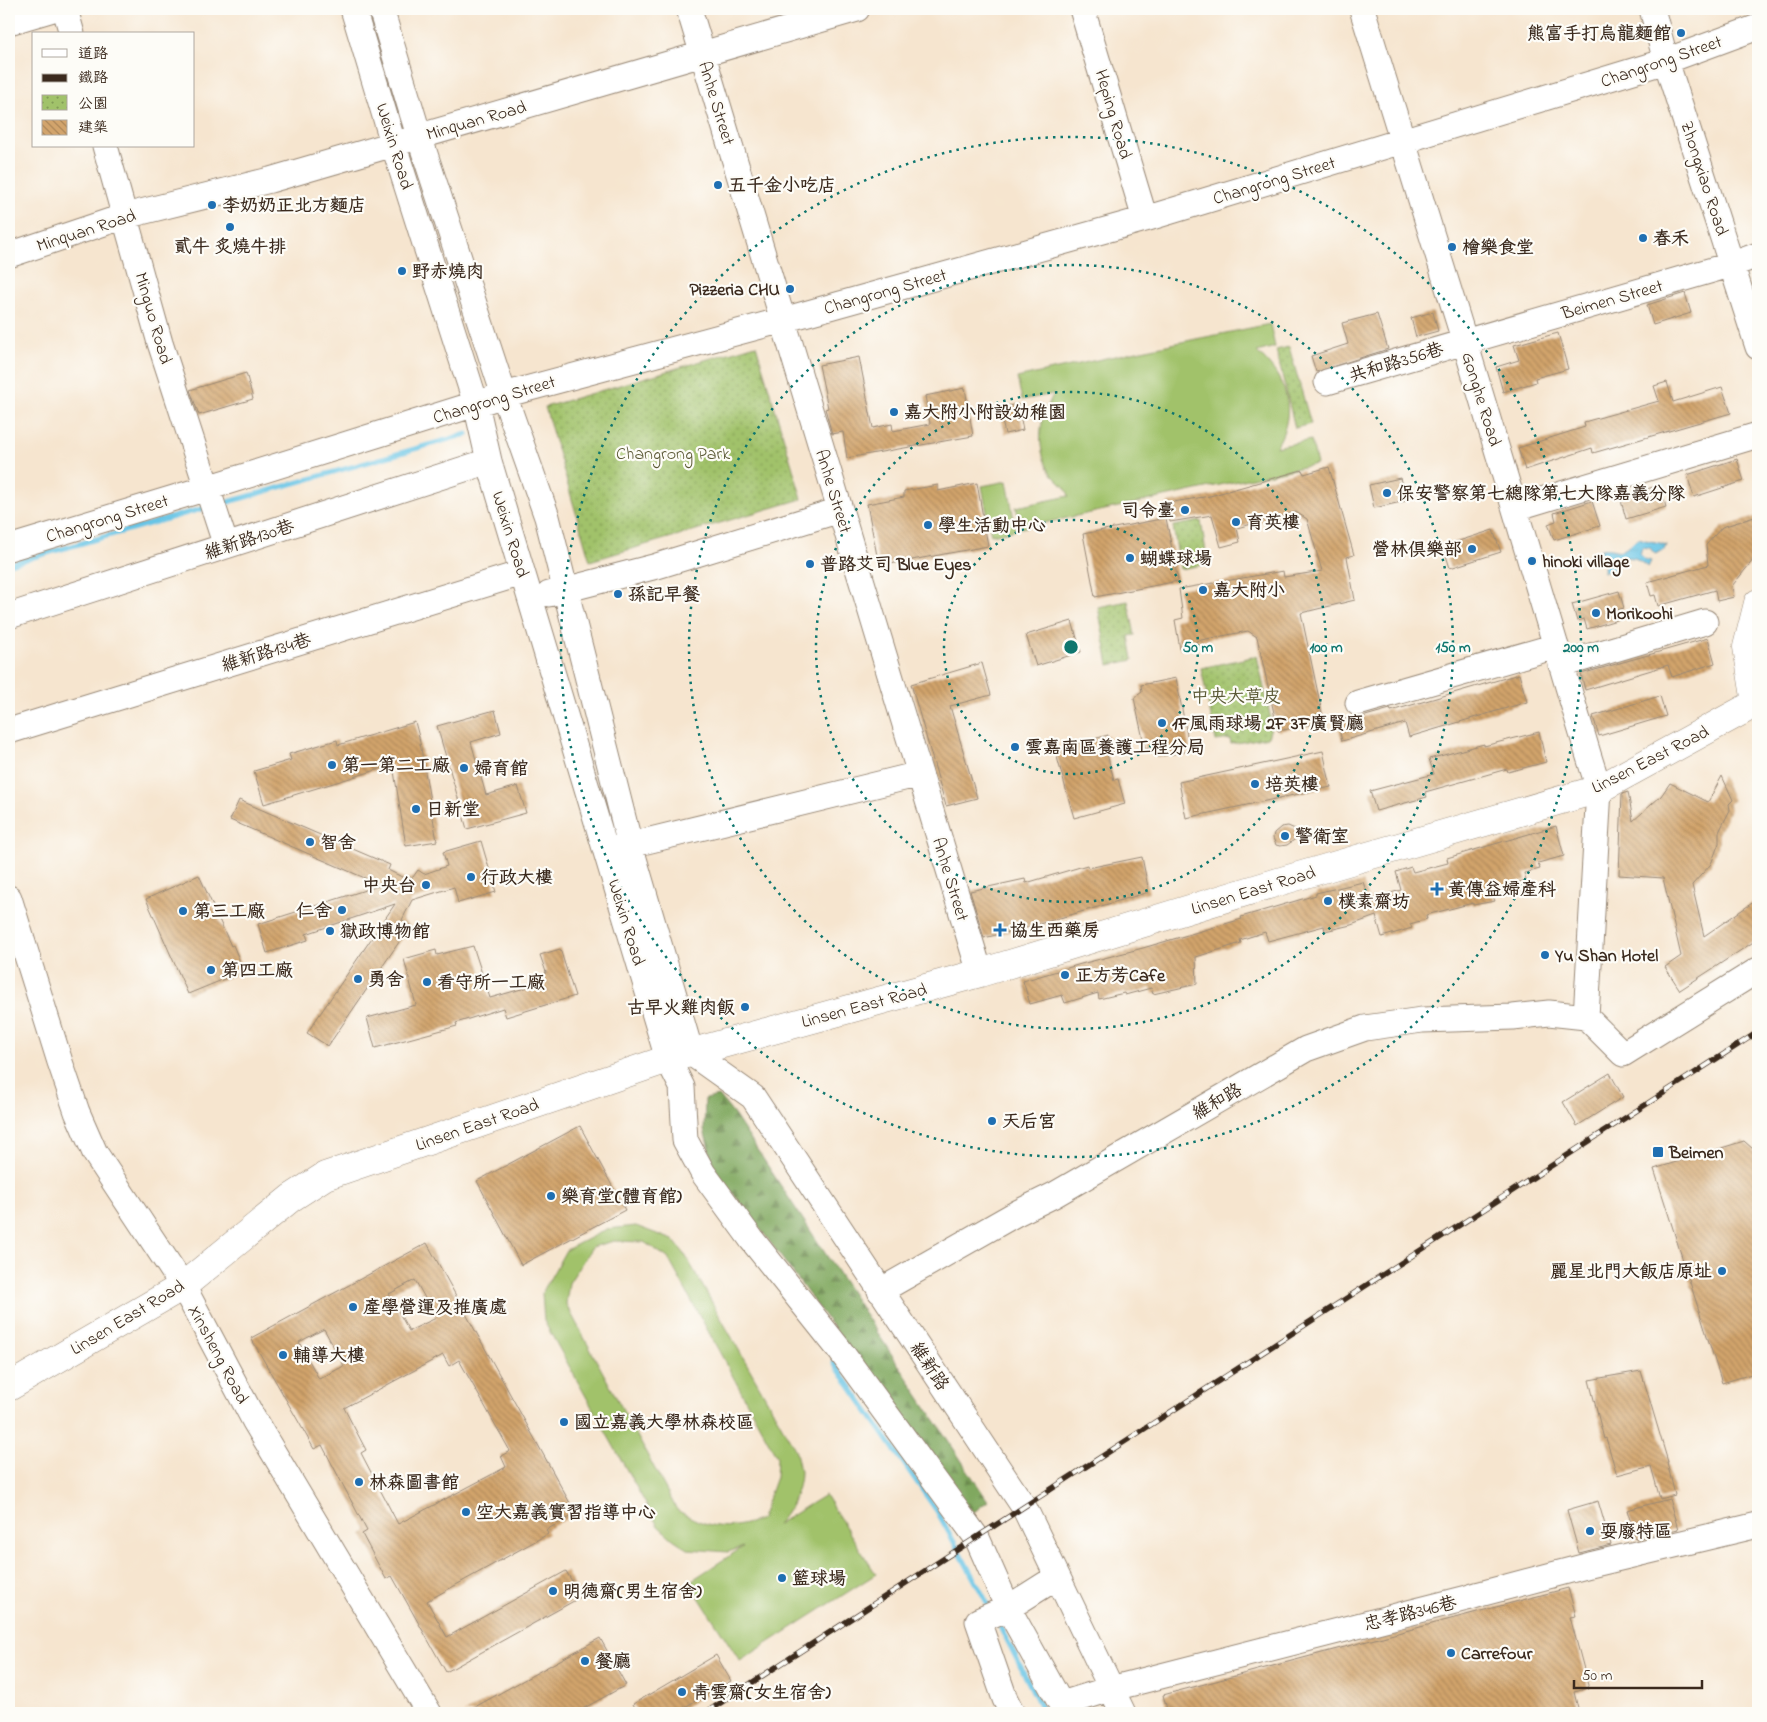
<svg xmlns="http://www.w3.org/2000/svg" width="1767" height="1722" viewBox="0 0 1767 1722" font-family="'Indie Flower','LXGW WenKai TC',sans-serif">
<defs>
<pattern id="forest-firs" width="22" height="20" patternUnits="userSpaceOnUse" patternTransform="scale(1.25)"><rect width="22" height="20" fill="#80a85e"/><path d="M5 1l3.5 6h-7zM16 11l3.5 6h-7z" fill="#6a894d"/></pattern>
<pattern id="park-dots" width="8" height="8" patternUnits="userSpaceOnUse" patternTransform="scale(1.25)"><rect width="8" height="8" fill="#a1c26a"/><path d="M2 2h.1M6 6h.1" fill="none" stroke="#849e57" stroke-width="1.8" stroke-linecap="round"/></pattern>
<pattern id="water-ripples" width="26" height="14" patternUnits="userSpaceOnUse" patternTransform="scale(1.25)"><rect width="26" height="14" fill="#68c5e6"/><path d="M2 4q2-2 4 0t4 0M15 11q2-2 4 0t4 0" fill="none" stroke="#5ba9c5"/></pattern>
<pattern id="building-back-hatch" width="6" height="6" patternUnits="userSpaceOnUse" patternTransform="scale(1.25)"><rect width="6" height="6" fill="#d2a46c"/><path d="M-1 5l2 2M0 0l6 6M5-1l2 2" fill="none" stroke="#ac8658"/></pattern>
</defs>
<rect width="100%" height="100%" fill="#fdfcf7"/>
<filter id="ink" filterUnits="userSpaceOnUse"><feTurbulence type="fractalNoise" baseFrequency=".02" numOctaves="2"/><feDisplacementMap in="SourceGraphic" scale="10" xChannelSelector="R" yChannelSelector="G"/><feConvolveMatrix kernelMatrix="1 2 1 2 8 2 1 2 1" color-interpolation-filters="sRGB"/></filter>
<filter id="wash" filterUnits="userSpaceOnUse"><feTurbulence type="fractalNoise" baseFrequency=".0096" numOctaves="4" result="noise"/><feDisplacementMap in="SourceGraphic" scale="20" xChannelSelector="R" yChannelSelector="G"/><feGaussianBlur stdDeviation="1.12" result="paint"/><feColorMatrix in="noise" values="0 0 0 0 0 0 0 0 0 0 0 0 0 0 0 0 0 1.4 0 .05"/><feComposite in="paint" operator="in"/></filter>
<g filter="url(#wash)">
<rect width="100%" height="100%" fill="#f6e5cf"/>
<path fill="#a1c26a" stroke="#6e7644" fill-rule="evenodd" d="M1270,324L1275,347L1257,352C1287,379 1298,411 1276,447L1311,440L1317,464L1021,528L1016,507L1069,496C1066,485 1056,481 1050,472C1035,447 1039,416 1054,394L1022,400L1017,378L1137,351Z
M1007,481L1016,530L991,535L982,486Z
M636,1226L673,1240L684,1253L795,1449C797,1456 799,1465 800,1472C800,1491 789,1513 776,1525L825,1495L876,1574L740,1661L689,1582L743,1547L728,1552L688,1549L673,1539L658,1526L544,1321L542,1293L566,1250L607,1229ZM614,1241L644,1242L668,1258L777,1457L776,1477L761,1519C726,1532 708,1528 677,1510L566,1304L569,1283L592,1247Z"/>
<path fill="url(#forest-firs)" stroke="#5e693e" d="M719,1096L735,1116L988,1501L965,1519L868,1375L767,1238L714,1169L704,1130L705,1099Z"/>
<path fill="url(#park-dots)" stroke="#6e7644" d="M756,345L802,499L590,561L545,407Z
M1289,347L1311,424L1295,428L1276,350Z
M1201,521L1208,564L1180,569L1173,526Z
M1128,601L1135,635L1129,636L1133,660L1109,665L1098,607Z
M1257,656L1272,724L1268,737L1231,744L1230,739L1216,741L1201,668Z"/>
<path fill="url(#water-ripples)" stroke="#527882" d="M1639,538C1648,542 1657,541 1666,545L1664,550L1655,554L1650,548L1642,547L1640,554L1644,559L1651,561L1648,567L1635,558L1622,557L1615,570L1604,572V565L1598,559L1601,549C1611,547 1616,552 1622,550C1629,548 1632,541 1639,538Z"/>
<g fill="none" stroke-linecap="round" stroke-linejoin="round">
<path stroke="#68c5e6" stroke-width="5" d="M218,505L467,434
M9,564L205,508
M834,1363L937,1511L990,1608
M997,1620L1044,1713"/>
</g>
<g id="blocks">
<path fill="url(#building-back-hatch)" fill-rule="evenodd" d="M1685,293L1691,313L1653,325L1647,305Z
M1433,312L1438,331L1416,337L1411,318Z
M1377,314L1388,349L1316,372L1311,356L1348,344L1342,323Z
M1558,333L1568,369L1535,378L1536,382L1503,392L1496,367L1519,360L1514,345Z
M859,357L873,428L892,424L893,431L930,424L925,396L965,388L973,436L847,458L843,432L832,434L826,412L825,409L828,408L819,365Z
M246,373L253,399L199,415L190,390Z
M1667,382L1673,402L1722,387L1731,413L1593,453L1592,448L1525,470L1518,448L1585,427L1584,422L1659,401L1654,386Z
M1018,404L1023,430L1005,434L999,408Z
M1737,459L1744,481L1694,497L1687,475Z
M1329,467L1354,555L1347,557L1355,600L1301,613L1324,722L1278,731L1257,637L1248,631L1196,641L1197,646L1180,649L1175,620L1183,618L1179,589L1283,571L1284,577L1322,571L1307,519L1296,512L1237,528L1240,542L1221,547L1212,515L1170,522L1167,503L1210,496L1302,470L1304,474Z
M1400,478L1406,501L1374,508L1369,485Z
M977,483L988,546L879,566L867,504L904,497V491L938,485V491Z
M1660,485L1666,507L1626,519L1620,497Z
M1592,501L1600,526L1554,540L1548,524L1556,521L1554,513Z
M1758,516V554L1732,586L1734,597L1717,601L1715,590L1658,606L1655,595L1651,596L1647,582L1708,565L1706,545L1722,527Z
M1166,518L1178,581L1095,597L1083,534Z
M1493,530L1501,552L1450,568L1443,546Z
M1619,591L1624,608L1617,610L1620,619L1587,629L1584,619L1577,621L1572,604Z
M1072,621L1081,652L1036,666L1026,635Z
M1708,638L1715,663L1672,677L1668,665L1585,690L1581,674Z
M982,663L991,695L950,706L977,798L946,806L911,684Z
M1519,674L1527,702L1409,737L1405,723L1342,741L1337,721L1354,717H1362L1390,709L1391,711Z
M1176,678L1190,751L1157,757L1155,749L1145,748L1134,698L1142,692L1141,685Z
M1660,696L1666,716L1599,736L1593,716Z
M495,710L501,733L471,742L486,795L518,786L526,813L467,829L437,726Z
M415,722L419,737L437,841L406,846L393,765L264,804L254,771L291,760L289,754L337,740L338,745Z
M1539,732L1546,762L1508,772L1507,769L1425,792L1427,797L1376,811L1370,791L1434,774L1429,759L1484,744V746Z
M1108,735L1113,752L1107,754L1114,780L1118,779L1125,804L1074,818L1055,750Z
M1323,751L1331,787L1186,818L1179,782Z
M1722,776L1733,800L1729,804L1730,810L1719,832V843L1711,864L1692,885L1704,936L1758,899V939L1680,990L1665,967L1681,956L1663,878L1619,875L1622,794L1628,792L1633,821L1661,796L1670,783L1708,802Z
M239,800L390,865L388,870L406,879L413,877L418,870L424,874L447,866L443,852L481,841L496,892L458,903L454,887L412,900L402,920L410,926L328,1046L307,1033L395,904L306,934L308,940L267,953L258,924L381,885L230,820Z
M1288,826L1295,829L1297,838L1287,845L1280,846L1276,845L1273,838L1274,833L1281,827Z
M1556,826L1564,856L1538,863L1540,869L1524,873L1526,880L1516,883V885L1491,891L1495,901L1473,905V903L1426,915L1427,919L1410,924L1412,928L1382,937L1376,916L1351,925L1325,931L1324,926L1268,941L1265,932L1240,940L1241,943L1196,957L1197,984L1153,994L1151,988L1125,995L1124,993L1099,999L1098,993L1065,1003L1062,995L1030,1004L1023,981L1081,964L1143,948L1242,919L1241,917L1316,895V893L1363,882L1369,899L1401,890L1396,872L1411,867L1413,872L1448,863L1447,858Z
M1142,857L1149,892L1036,925L984,938L970,891L1025,879L1026,883L1087,865L1088,868Z
M199,875L231,946L233,945L244,971L188,994L146,899Z
M473,946L490,998L539,984L546,972L540,955L560,949L575,996L506,1017L503,1008L456,1023L457,1026L375,1048L367,1018L416,1005L404,959L436,950L437,955Z
M1610,1073L1623,1097L1577,1126L1563,1102Z
M580,1126L625,1210L521,1265L477,1181Z
M1744,1141L1753,1149L1758,1157V1372L1722,1383L1654,1169Z
M427,1243L576,1514L546,1530L548,1534L427,1601L447,1637L566,1571L581,1597L446,1672L392,1576L386,1579L362,1534L367,1531L322,1445L314,1449L251,1338ZM415,1280L436,1318L409,1331L389,1294ZM324,1329L344,1366L319,1379L299,1342ZM443,1355L449,1366L459,1360L510,1451L501,1456L506,1467L398,1524L361,1453L366,1450L344,1408Z
M1641,1371L1668,1462H1667L1675,1495L1660,1499L1651,1466L1617,1475L1606,1438L1604,1439L1589,1380Z
M1669,1499L1678,1529L1636,1539L1627,1510Z
M1598,1501L1611,1545L1579,1553L1567,1510Z
M1568,1588L1576,1616L1570,1617L1589,1688L1574,1692L1579,1713H1168L1163,1695Z
M600,1638L626,1685L575,1713H464Z
M716,1655L731,1681L674,1713H638L633,1704Z"/>
</g>
</g>
<g filter="url(#ink)">
<use href="#blocks" fill-opacity="0" stroke="#988876" stroke-width="1"/>
<g fill="none" stroke-linecap="round" stroke-linejoin="round">
<g stroke="#988876" stroke-width="27">
<path id="minor" d="M65,9L72,34
M353,9L393,143L476,404L489,461L668,1059L682,1087L685,1140L703,1173L752,1240L839,1349L977,1538L1008,1608L1066,1713
M381,9L419,136L504,395L547,517L630,845L691,1053L753,1097L1014,1492L1024,1507L1123,1713
M689,9L980,973
M1082,9L1145,219
M1362,9L1467,349L1589,757L1599,789L1586,1017L1623,1054L1758,970
M1652,9L1666,61L1758,347
M9,22L53,9
M105,146L160,343L226,546
M9,255L125,216L270,180L857,9
M1327,382L1733,264L1758,255
M1515,508L1758,435
M9,548L207,488L504,395L783,320L1145,219L1666,61L1758,27
M549,594L657,566L840,510
M9,616L489,461
M1561,665L1705,622
M1358,703L1556,646
M9,731L522,573
M614,849L920,774
M9,898L60,1062L77,1112L95,1153L183,1286L254,1420L429,1713
M880,1291L1017,1213L1054,1195L1306,1049L1365,1028L1422,1020L1513,1017L1549,1013L1586,1017
M1062,1704L1110,1689L1467,1598L1480,1594L1590,1565L1758,1525
M1012,1713L1005,1699L978,1621L1008,1608L1057,1577"/>
</g>
<g stroke="#988876" stroke-width="29">
<path id="major" d="M1756,703L1747,647L1758,603
M9,1387L183,1286L291,1198L325,1176L668,1059L980,973L1278,882L1599,789L1758,702"/>
</g>
<use href="#minor" stroke="#fff" stroke-width="25"/>
<use href="#major" stroke="#fff" stroke-width="28"/>
<g stroke="#3b2a1e" stroke-width="5.5">
<path id="rail" d="M705,1713L1758,1032"/>
</g>
<use href="#rail" stroke="#fdfcf7" stroke-width="4" stroke-dasharray="11" stroke-linecap="butt"/>
</g>
</g>
<g fill="none" stroke="#0f766e" stroke-width="2.5" stroke-dasharray="2.5 5">
<circle cx="1071" cy="647" r="127"/>
<circle cx="1071" cy="647" r="255"/>
<circle cx="1071" cy="647" r="382"/>
<circle cx="1071" cy="647" r="510"/>
</g>
<g fill="#1f6fb2" stroke="#fdfcf7" stroke-width="2">
<circle cx="1681" cy="33" r="5"/>
<circle cx="718" cy="185" r="5"/>
<circle cx="212" cy="205" r="5"/>
<circle cx="230" cy="227" r="5"/>
<circle cx="1643" cy="238" r="5"/>
<circle cx="1452" cy="247" r="5"/>
<circle cx="402" cy="271" r="5"/>
<circle cx="790" cy="289" r="5"/>
<circle cx="894" cy="412" r="5"/>
<circle cx="1387" cy="493" r="5"/>
<circle cx="1185" cy="510" r="5"/>
<circle cx="1236" cy="522" r="5"/>
<circle cx="928" cy="525" r="5"/>
<circle cx="1472" cy="549" r="5"/>
<circle cx="1130" cy="558" r="5"/>
<circle cx="1532" cy="561" r="5"/>
<circle cx="810" cy="564" r="5"/>
<circle cx="1203" cy="590" r="5"/>
<circle cx="618" cy="594" r="5"/>
<circle cx="1596" cy="613" r="5"/>
<circle cx="1162" cy="723" r="5"/>
<circle cx="1015" cy="747" r="5"/>
<circle cx="332" cy="765" r="5"/>
<circle cx="464" cy="768" r="5"/>
<circle cx="1255" cy="784" r="5"/>
<circle cx="416" cy="809" r="5"/>
<circle cx="1285" cy="836" r="5"/>
<circle cx="310" cy="842" r="5"/>
<circle cx="471" cy="877" r="5"/>
<circle cx="426" cy="885" r="5"/>
<path d="M1434.5 881.5h5v5h5v5h-5v5h-5v-5h-5v-5h5z"/>
<circle cx="1328" cy="901" r="5"/>
<circle cx="342" cy="910" r="5"/>
<circle cx="183" cy="911" r="5"/>
<path d="M997.5 922.5h5v5h5v5h-5v5h-5v-5h-5v-5h5z"/>
<circle cx="330" cy="931" r="5"/>
<circle cx="1545" cy="955" r="5"/>
<circle cx="211" cy="970" r="5"/>
<circle cx="1065" cy="975" r="5"/>
<circle cx="358" cy="979" r="5"/>
<circle cx="427" cy="982" r="5"/>
<circle cx="745" cy="1007" r="5"/>
<circle cx="992" cy="1121" r="5"/>
<rect x="1652" y="1146" width="12" height="12" rx="2.5"/>
<circle cx="551" cy="1196" r="5"/>
<circle cx="1722" cy="1271" r="5"/>
<circle cx="353" cy="1307" r="5"/>
<circle cx="283" cy="1355" r="5"/>
<circle cx="564" cy="1422" r="5"/>
<circle cx="359" cy="1482" r="5"/>
<circle cx="466" cy="1512" r="5"/>
<circle cx="1590" cy="1531" r="5"/>
<circle cx="782" cy="1578" r="5"/>
<circle cx="553" cy="1591" r="5"/>
<circle cx="1451" cy="1653" r="5"/>
<circle cx="585" cy="1661" r="5"/>
<circle cx="682" cy="1692" r="5"/>
</g>
<g text-anchor="middle" stroke-width="4.5" stroke-linejoin="round" paint-order="stroke">
<g font-size="18" font-weight="bold" fill="#3b2a1e" stroke="#fdfcf7" text-anchor="start">
<text x="1671" y="39" text-anchor="end">熊富手打烏龍麵館</text>
<text x="728" y="191">五千金小吃店</text>
<text x="222" y="211">李奶奶正北方麵店</text>
<text x="1653" y="244">春禾</text>
<text x="230" y="252" text-anchor="middle">貳牛 炙燒牛排</text>
<text x="1462" y="253">檜樂食堂</text>
<text x="412" y="277">野赤燒肉</text>
<text x="780" y="295" text-anchor="end">Pizzeria CHU</text>
<text x="904" y="418">嘉大附小附設幼稚園</text>
<text x="1397" y="499">保安警察第七總隊第七大隊嘉義分隊</text>
<text x="1175" y="516" text-anchor="end">司令臺</text>
<text x="1246" y="528">育英樓</text>
<text x="938" y="531">學生活動中心</text>
<text x="1462" y="555" text-anchor="end">營林俱樂部</text>
<text x="1140" y="564">蝴蝶球場</text>
<text x="1542" y="567">hinoki village</text>
<text x="820" y="570">普路艾司 Blue Eyes</text>
<text x="1213" y="596">嘉大附小</text>
<text x="628" y="600">孫記早餐</text>
<text x="1606" y="619">Morikoohi</text>
<text x="1172" y="729">1F風雨球場 2F 3F廣賢廳</text>
<text x="1025" y="753">雲嘉南區養護工程分局</text>
<text x="342" y="771">第一第二工廠</text>
<text x="474" y="774">婦育館</text>
<text x="1265" y="790">培英樓</text>
<text x="426" y="815">日新堂</text>
<text x="1295" y="842">警衛室</text>
<text x="320" y="848">智舍</text>
<text x="481" y="883">行政大樓</text>
<text x="416" y="891" text-anchor="end">中央台</text>
<text x="1448" y="895">黃傳益婦產科</text>
<text x="1338" y="907">樸素齋坊</text>
<text x="332" y="916" text-anchor="end">仁舍</text>
<text x="193" y="917">第三工廠</text>
<text x="1010" y="936">協生西藥房</text>
<text x="340" y="937">獄政博物館</text>
<text x="1555" y="961">Yu Shan Hotel</text>
<text x="221" y="976">第四工廠</text>
<text x="1075" y="981">正方芳Cafe</text>
<text x="368" y="985">勇舍</text>
<text x="437" y="988">看守所一工廠</text>
<text x="735" y="1013" text-anchor="end">古早火雞肉飯</text>
<text x="1002" y="1127">天后宮</text>
<text x="1669" y="1158">Beimen</text>
<text x="561" y="1202">樂育堂(體育館)</text>
<text x="1712" y="1277" text-anchor="end">麗星北門大飯店原址</text>
<text x="363" y="1313">產學營運及推廣處</text>
<text x="293" y="1361">輔導大樓</text>
<text x="574" y="1428">國立嘉義大學林森校區</text>
<text x="369" y="1488">林森圖書館</text>
<text x="476" y="1518">空大嘉義實習指導中心</text>
<text x="1600" y="1537">耍廢特區</text>
<text x="792" y="1584">籃球場</text>
<text x="563" y="1597">明德齋(男生宿舍)</text>
<text x="1461" y="1659">Carrefour</text>
<text x="595" y="1667">餐廳</text>
<text x="692" y="1698">青雲齋(女生宿舍)</text>
</g>
<g font-size="18" fill="#3b2a1e" stroke="#fdfcf7">
<text transform="translate(1661 61) rotate(-19)" y="6">Changrong Street</text>
<text transform="translate(717 103) rotate(73)" y="6">Anhe Street</text>
<text transform="translate(1114 114) rotate(74)" y="6">Heping Road</text>
<text transform="translate(476 120) rotate(-16)" y="6">Minquan Road</text>
<text transform="translate(395 146) rotate(73)" y="6">Weixin Road</text>
<text transform="translate(1705 178) rotate(72)" y="6">Zhongxiao Road</text>
<text transform="translate(1274 180) rotate(-17)" y="6">Changrong Street</text>
<text transform="translate(86 230) rotate(-18)" y="6">Minquan Road</text>
<text transform="translate(885 291) rotate(-16)" y="6">Changrong Street</text>
<text transform="translate(1612 299) rotate(-16)" y="6">Beimen Street</text>
<text transform="translate(154 318) rotate(74)" y="6">Minguo Road</text>
<text transform="translate(1396 362) rotate(-17)" y="6">共和路356巷</text>
<text transform="translate(494 399) rotate(-17)" y="6">Changrong Street</text>
<text transform="translate(1482 399) rotate(73)" y="6">Gonghe Road</text>
<text transform="translate(834 491) rotate(73)" y="6">Anhe Street</text>
<text transform="translate(107 518) rotate(-17)" y="6">Changrong Street</text>
<text transform="translate(511 534) rotate(73)" y="6">Weixin Road</text>
<text transform="translate(249 539) rotate(-18)" y="6">維新路130巷</text>
<text transform="translate(266 652) rotate(-17)" y="6">維新路134巷</text>
<text transform="translate(1650 759) rotate(-27)" y="6">Linsen East Road</text>
<text transform="translate(951 879) rotate(73)" y="6">Anhe Street</text>
<text transform="translate(1253 890) rotate(-17)" y="6">Linsen East Road</text>
<text transform="translate(627 922) rotate(73)" y="6">Weixin Road</text>
<text transform="translate(864 1005) rotate(-15)" y="6">Linsen East Road</text>
<text transform="translate(1217 1101) rotate(-30)" y="6">維和路</text>
<text transform="translate(477 1124) rotate(-19)" y="6">Linsen East Road</text>
<text transform="translate(127 1317) rotate(-31)" y="6">Linsen East Road</text>
<text transform="translate(219 1354) rotate(62)" y="6">Xinsheng Road</text>
<text transform="translate(930 1366) rotate(56)" y="6">維新路</text>
<text transform="translate(1410 1613) rotate(-14)" y="6">忠孝路346巷</text>
</g>
<g font-size="18" fill="#5a5835" stroke="#fdfcf7">
<text x="673" y="459">Changrong Park</text>
<text x="1236" y="702">中央大草皮</text>
</g>
</g>
<circle cx="1071" cy="647" r="8" fill="#0f766e" stroke="#fdfcf7" stroke-width="2.5"/>
<g font-size="15" text-anchor="middle" font-weight="bold" fill="#0f766e" stroke="#fdfcf7" stroke-width="4.5" stroke-linejoin="round" paint-order="stroke">
<text x="1198" y="652">50 m</text>
<text x="1326" y="652">100 m</text>
<text x="1453" y="652">150 m</text>
<text x="1581" y="652">200 m</text>
</g>
<rect width="1767" height="1722" fill="none" stroke="#fdfcf7" stroke-width="30"/>
<rect x="32" y="32" width="162" height="115" fill="#fdfcf7" stroke="#afa8a0"/>
<rect x="42" y="49" width="25" height="8" fill="#ffffff" stroke="#afa8a0"/>
<text x="78" y="58" font-size="15" fill="#3b2a1e">道路</text>
<rect x="42" y="74" width="25" height="8" fill="#3b2a1e" stroke="#afa8a0"/>
<text x="78" y="82" font-size="15" fill="#3b2a1e">鐵路</text>
<rect x="42" y="95" width="25" height="15" fill="url(#park-dots)" stroke="#afa8a0"/>
<text x="78" y="108" font-size="15" fill="#3b2a1e">公園</text>
<rect x="42" y="120" width="25" height="15" fill="url(#building-back-hatch)" stroke="#afa8a0"/>
<text x="78" y="132" font-size="15" fill="#3b2a1e">建築</text>
<path d="M1574 1680v8h128v-8" fill="none" stroke="#3b2a1e" stroke-width="2.5"/>
<text x="1582" y="1680" font-size="15" fill="#3b2a1e" stroke="#fdfcf7" stroke-width="4" paint-order="stroke">50 m</text>
</svg>
